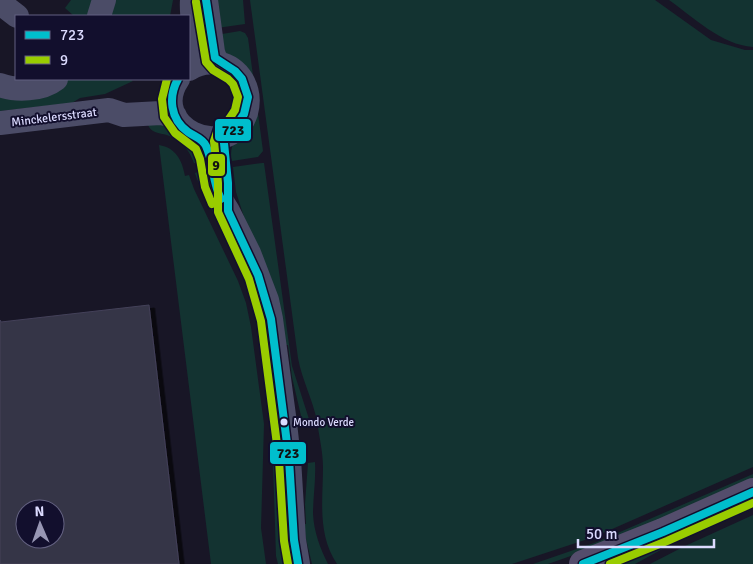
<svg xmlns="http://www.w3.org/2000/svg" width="753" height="564" viewBox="0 0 753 564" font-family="Signika,sans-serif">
<defs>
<filter id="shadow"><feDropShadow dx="5.5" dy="3" stdDeviation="0" flood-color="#0009"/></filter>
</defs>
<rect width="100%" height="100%" fill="#181626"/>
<path fill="#133331" d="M71,0H97L91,16H74L65,8Z
M112,0H173L170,16H107Z
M211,0H243L245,24L217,28Z
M250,0H655L711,40L745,50H753V467L594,537L512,564H337C317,534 323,500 323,467C323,452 319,436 317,421C313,400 302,380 298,358Z
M669,0H753V47C722,45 693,17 669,0Z
M240,31L245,33L248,38L263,151L258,157L232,161C228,147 237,136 245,125L229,59L216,35Z
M68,79H130L133,81L105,94L80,98L72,103L0,111V93L64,84Z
M147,121L168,123L194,146L201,164L194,163C190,152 183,142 172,137C162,132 149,135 147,121Z
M159,145C176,148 182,160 185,176L189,175L194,189L238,281L246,303L251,327L264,424L261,528L266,564H211Z
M262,163H264L292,366L309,419L302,420L292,377L288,345H285L236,192L233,167Z
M200,171C221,217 246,264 258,314L277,450L280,544L283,564H278L276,556L272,433L257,319L247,286L240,269L197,179L195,173Z
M315,462C316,480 313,497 313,514C314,532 320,548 328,564H312L306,539L304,524H306L305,504L308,463Z
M753,474V480L599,546L548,564H533L597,542Z
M753,502V509L668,546L635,564H620Z
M753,515V564H650L685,546Z"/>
<path fill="#363447" stroke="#434159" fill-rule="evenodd" filter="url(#shadow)" d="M149,305L179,564H0V320L1,322ZM25,509H55V539H25Z"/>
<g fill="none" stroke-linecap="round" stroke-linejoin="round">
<path stroke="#4b4c67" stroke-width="24" d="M192,0C190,21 200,46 193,66
M206,0L213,52L215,58L219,63
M0,3L17,16
M99,16L104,0
M178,79C146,126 227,166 246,113C249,102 248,90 242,80C231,62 207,57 189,69
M0,85C16,91 42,90 56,79
M0,123L109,110L124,115L161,113L175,116
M201,138L205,144L208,152L215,190L228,211L249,253L267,300L271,319L285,423L289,459L294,540L298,564"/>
<path stroke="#544d6c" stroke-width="28" d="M583,564L663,532L753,492"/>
<g stroke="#120f2d" stroke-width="11">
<path id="bus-1" d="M206,0L215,58L235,71L242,79L248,97L244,114L234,129L226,135L224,143L228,183V211L258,275L271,319L289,459L294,540L298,564
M178,79C168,97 170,119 188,132C195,137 202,138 206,146C214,163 212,182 221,199
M583,564L663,532L753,492"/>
</g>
<g stroke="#120f2d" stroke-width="11">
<path id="bus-2" d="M196,2L206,62L213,70L228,79L233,84L238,97L235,110L227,122L218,129L214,141L218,183V212L249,279L261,321L279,460L284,541L288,564
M167,79L162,99L164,117L175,133L196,149L200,159L205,187L212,204
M610,564L667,541L753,503"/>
</g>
<use href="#bus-1" stroke="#00becd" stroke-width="8"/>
<use href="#bus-2" stroke="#9c0" stroke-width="8"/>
</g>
<circle fill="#dcdbff" stroke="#120f2d" stroke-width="2" cx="284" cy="422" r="4.5"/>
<g text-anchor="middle" stroke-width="4" stroke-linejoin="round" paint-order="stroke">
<g font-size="11" fill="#dcdbff" stroke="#120f2d" text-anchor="start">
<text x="293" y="426">Mondo Verde</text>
</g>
<g font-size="12" fill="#dcdbff" stroke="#120f2d">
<text transform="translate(54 117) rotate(-7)" y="4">Minckelersstraat</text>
</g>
</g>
<g stroke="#120f2d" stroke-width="2">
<rect x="214" y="118" width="38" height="24" rx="5" fill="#00becd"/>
<rect x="207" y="153" width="19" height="24" rx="5" fill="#9c0"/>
<rect x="269" y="441" width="38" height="24" rx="5" fill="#00becd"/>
</g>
<g font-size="14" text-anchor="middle" font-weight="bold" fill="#111">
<text x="233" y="135">723</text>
<text x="216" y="170">9</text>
<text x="288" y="458">723</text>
</g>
<rect x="15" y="15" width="175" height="65" fill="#120f2d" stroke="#636181"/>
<rect x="25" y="31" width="25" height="8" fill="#00becd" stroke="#636181"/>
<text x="60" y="40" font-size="15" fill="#dcdbff">723</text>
<rect x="25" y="56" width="25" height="8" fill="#99cc00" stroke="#636181"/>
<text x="60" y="65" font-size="15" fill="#dcdbff">9</text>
<g transform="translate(40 524) rotate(358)"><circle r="24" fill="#120f2d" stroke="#636181"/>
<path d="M0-4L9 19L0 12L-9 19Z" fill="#9796b3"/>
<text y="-8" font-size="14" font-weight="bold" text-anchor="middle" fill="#dcdbff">N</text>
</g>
<path d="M578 539v8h136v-8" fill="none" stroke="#dcdbff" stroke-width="2.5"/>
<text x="586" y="539" font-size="15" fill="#dcdbff" stroke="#120f2d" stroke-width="4" paint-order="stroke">50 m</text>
</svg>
